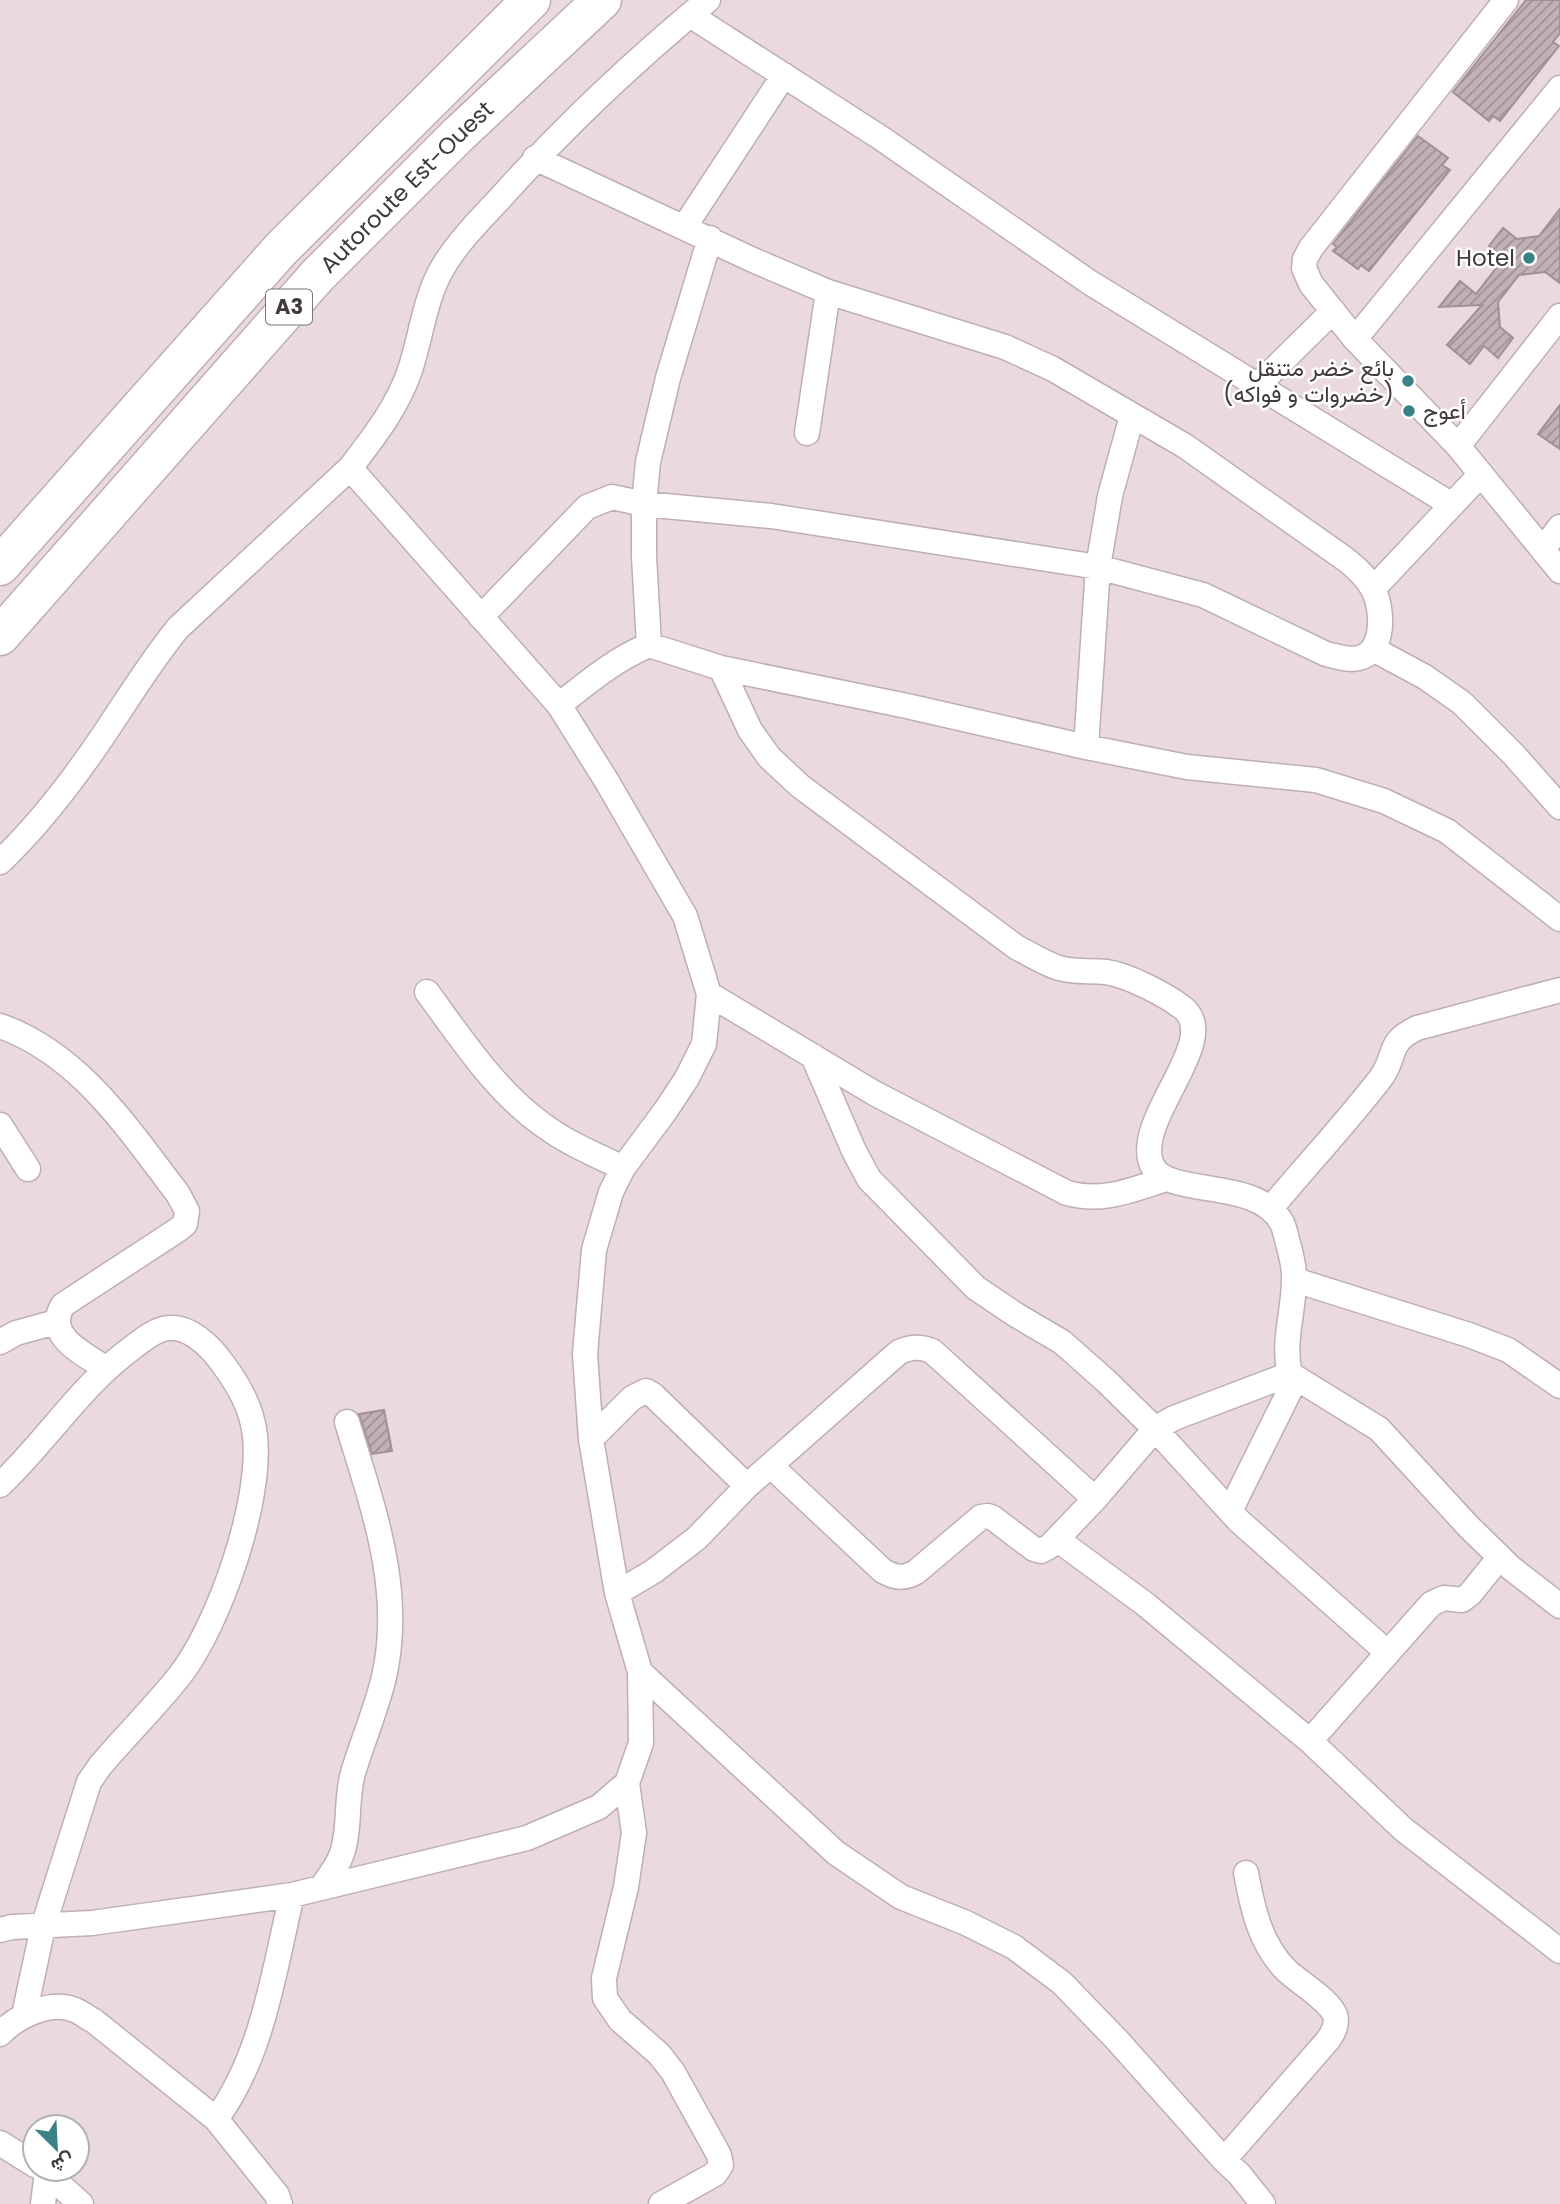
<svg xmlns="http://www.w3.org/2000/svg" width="1560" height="2204" viewBox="0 0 1560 2204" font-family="Poppins,Vazirmatn,sans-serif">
<defs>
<pattern id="building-hatch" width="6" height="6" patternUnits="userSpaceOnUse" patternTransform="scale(1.75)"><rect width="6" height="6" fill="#c2b0b7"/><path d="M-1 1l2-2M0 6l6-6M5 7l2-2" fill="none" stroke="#9f9096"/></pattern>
</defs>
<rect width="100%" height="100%" fill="#ebd9e0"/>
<path fill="url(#building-hatch)" stroke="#a19097" stroke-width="2" d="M1526,0H1560V33L1553,42L1559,46L1500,121L1493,116L1489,121L1453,92Z
M1418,136L1448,158L1442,165L1450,170L1369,271L1361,265L1358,269L1333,251L1337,247L1333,244Z
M1560,209V283L1545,272L1519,275L1498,302L1500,327L1513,338L1498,358L1484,346L1470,364L1447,345L1482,305L1439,307L1460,281L1476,294L1504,258L1489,246L1503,228L1517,239L1539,236Z
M1560,405V449L1538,434Z
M384,1410L392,1451L372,1454L359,1414Z"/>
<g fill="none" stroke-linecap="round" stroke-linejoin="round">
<g stroke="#c0aeb5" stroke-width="27">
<path id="minor" d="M1506,0L1311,248L1305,259L1304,268L1311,284L1355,339L1458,446L1560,571
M690,15L881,138L1089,282L1452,505
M685,226L784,75
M1355,339L1560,88
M1259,384L1333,311
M807,433L828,292
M1458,446L1560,316
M1543,549L1560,527
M1373,589L1481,474
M481,617L587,507L612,497L644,504L771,516L1098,567L1203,595L1326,654C1337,656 1348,661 1359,658C1385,652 1383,610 1374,591C1367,577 1357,568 1345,559L1185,446L1053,369L1005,347L828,292L753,260L535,158
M649,645L644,556V504L648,462L668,378L710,238
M1373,649L1425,677L1462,703L1514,755L1560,807
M721,668L750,730L769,757L800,786L1016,947C1030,954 1045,964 1059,968C1077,973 1090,970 1106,972C1128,975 1166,995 1183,1008C1223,1040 1132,1120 1152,1165C1168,1199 1257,1176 1282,1223C1285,1229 1286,1237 1288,1243C1291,1255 1295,1268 1294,1280C1294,1312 1282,1342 1290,1374L1379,1429L1468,1526L1511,1568L1560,1606
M559,705C588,682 614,660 649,645L721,668L907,706L1086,747L1187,767L1316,780L1384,801L1447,831L1560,919
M1086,747L1098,567L1110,496L1132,416
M0,862C40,824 74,779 105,733C129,697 151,661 178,628L350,468C373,438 396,409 409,373C421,339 424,299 443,267C459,240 483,217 504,194C567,124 635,60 708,0
M427,992C461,1038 495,1091 543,1125C567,1143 596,1155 623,1168
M709,994L874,1093L1067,1193C1103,1203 1131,1190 1166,1179
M0,1026C80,1054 129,1130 178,1194L187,1211L185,1224L179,1229L63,1305C44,1336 83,1353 105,1368
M813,1056L854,1151L869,1179L976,1288L1016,1315L1062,1342L1106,1381L1155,1429L1239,1521L1388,1653
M0,1125L28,1169
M1271,1208C1307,1165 1346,1123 1380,1079C1398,1056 1385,1043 1417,1028L1560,990
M1295,1280L1469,1335L1508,1350L1560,1386
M0,1342L16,1333L56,1322
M591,1439L632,1398L646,1391L653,1395L747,1486
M771,1466L883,1571C896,1578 904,1579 916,1572L981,1517L988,1516L993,1518L1034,1549L1041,1551L1050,1546L1095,1499L1155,1429L1174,1418L1290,1374
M0,1485C46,1442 80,1386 132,1348C141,1341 152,1332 163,1329C187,1322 211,1347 223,1364C239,1386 252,1408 255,1436C262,1501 220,1622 181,1674C156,1706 126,1735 100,1766L89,1782L43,1927L24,2015
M1230,1511L1296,1378
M1058,1540L1145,1604L1310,1741L1403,1829L1560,1951
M617,1593L654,1571L697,1538L747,1486L899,1352C911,1347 919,1346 932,1351L1095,1499
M640,1672L836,1853L901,1897L966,1923L1014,1947L1062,1983L1117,2040L1224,2160L1239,2174L1263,2204
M1310,1741L1431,1604L1444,1598L1462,1600L1470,1594L1500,1557
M627,1783L634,1833L626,1887L604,1978L605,1998L620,2020L659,2054L673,2072L719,2155L721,2165L715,2174L661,2204
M321,1888C330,1875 341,1862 344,1846C350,1822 346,1797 353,1773C363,1740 376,1710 384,1677C404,1589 372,1505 347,1422
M0,1930L12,1927L92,1923L292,1895L527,1838L599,1807L627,1783L641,1743L640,1672L617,1593L591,1439L585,1354L594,1250L611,1192L623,1168L666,1110L687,1078L704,1044L709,994L685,916L606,780L559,705L350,468
M0,2034C17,2016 50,2000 75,2010C82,2013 88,2018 94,2021L216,2119
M0,2143L35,2165
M1224,2160L1328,2040C1333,2033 1338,2025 1335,2015C1329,2000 1300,1983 1287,1971C1260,1944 1253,1910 1246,1873
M42,2169L81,2204
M43,2204L47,2172
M280,2204L277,2195L216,2119C263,2056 274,1970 292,1895"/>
</g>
<g stroke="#c0aeb5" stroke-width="41">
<g id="motorway">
<path d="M0,566L281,249L531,0"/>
<path id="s1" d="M0,636L317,276L459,134L602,0"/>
</g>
</g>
<use href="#minor" stroke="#fff" stroke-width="24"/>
<use href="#motorway" stroke="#fff" stroke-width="38"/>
</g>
<g fill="#398186" stroke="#fff" stroke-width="2.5">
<circle cx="1529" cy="258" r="7"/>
<circle cx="1408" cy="381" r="7"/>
<circle cx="1409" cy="411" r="7"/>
</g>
<g text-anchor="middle" stroke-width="5" stroke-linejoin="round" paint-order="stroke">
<rect fill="#fff" stroke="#7a7577" stroke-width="2" x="266" y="289.5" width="46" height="35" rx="5"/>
<g font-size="21" font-weight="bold" fill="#413a3d">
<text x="289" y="314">A3</text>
</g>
<g font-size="23" fill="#413a3d" stroke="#fff">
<text dy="8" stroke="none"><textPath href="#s1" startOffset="606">Autoroute Est-Ouest</textPath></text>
</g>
<g font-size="23" fill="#413a3d" stroke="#fff" text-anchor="end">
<text x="1515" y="266">Hotel</text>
<text x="1394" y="376">بائع خضر متنقل<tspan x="1394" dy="26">(خضروات و فواكه)</tspan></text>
<text x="1423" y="419" text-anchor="start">أعوج</text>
</g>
</g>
<g transform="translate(56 2148) rotate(156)"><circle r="33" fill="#ffffff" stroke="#b3b0b1" stroke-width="2"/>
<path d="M0-5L12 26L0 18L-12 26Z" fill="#398186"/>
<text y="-10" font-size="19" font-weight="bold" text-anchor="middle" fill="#413a3d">ش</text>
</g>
</svg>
